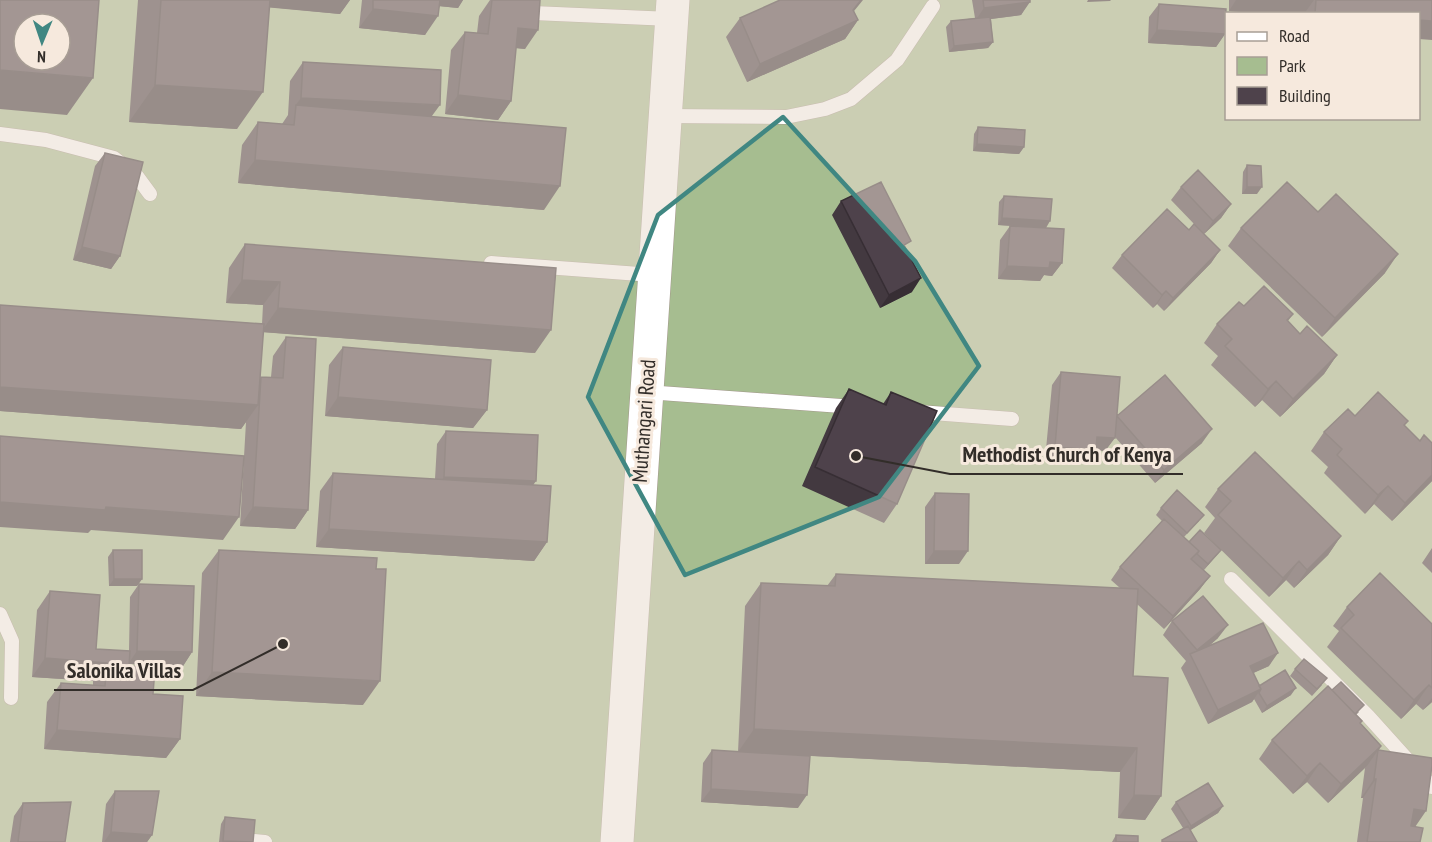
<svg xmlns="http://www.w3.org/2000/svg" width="1432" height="842" viewBox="0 0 1432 842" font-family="'PT Sans Narrow',sans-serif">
<rect width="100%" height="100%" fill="#e9dcd0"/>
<path fill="#a6bd90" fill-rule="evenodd" d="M0,0H1432V842H0ZM1226,14H1418V118H1226ZM24,24H60V60H24Z"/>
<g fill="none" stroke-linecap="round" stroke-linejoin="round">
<g stroke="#a2978b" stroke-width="15">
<path id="lane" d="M533,13L671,19
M665,116L786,117L825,109L851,99L897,60L933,6
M0,134L46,140L114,158L136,175L150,194
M491,263L653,275
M646,392L855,407
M919,412L1012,419
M1231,579L1368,716L1432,787
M0,614L12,641L11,698
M254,841L265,842"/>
</g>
<g stroke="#a2978b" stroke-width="34">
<path id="secondary" d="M617,842L673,0"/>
</g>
<use href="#lane" stroke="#fff" stroke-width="14"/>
<use href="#secondary" stroke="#fff" stroke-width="33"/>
</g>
<path fill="#433940" d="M138,0H350L340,14L269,7L237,129L129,122Z
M362,0H463L458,8L439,6L425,35L359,28Z
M490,0H540L525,49L516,48L511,101L498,120L445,114L451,50L465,32L477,33L479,16Z
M972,0H1030L1021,15L991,19L993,42L988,48L949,52L946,27L951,21L975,18Z
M1229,0H1432L1419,14H1273L1229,11Z
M1159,4L1225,34L1216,47L1148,43L1149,17Z
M854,11L858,20L845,39L747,82L726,37L740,18Z
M303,62L432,116L544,210L238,183L242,145L258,122L282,124L288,115L290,81Z
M978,127L1024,147L1019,154L973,151L974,134Z
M105,153L120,256L111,269L73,260L95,166Z
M1247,165L1257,194H1242L1243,172Z
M1181,187L1231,204L1221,218L1204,234L1220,250L1211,263L1164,311L1157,304L1153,308L1112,268L1122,255L1189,230L1196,226L1171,200Z
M1004,196L1046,228L998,225L999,202Z
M841,201L912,292L880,308L832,215Z
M1318,212L1385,273L1322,337L1228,246L1241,228Z
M1010,226L1062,263L1052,276L1044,275L1040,281L998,279L1000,240Z
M245,244L535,353L263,332L260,378L271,377L273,356L286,337L308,510L295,529L240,526L246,422L241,429L0,411V305L262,324L263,305L226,303L229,268Z
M1244,306L1293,314L1288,321L1300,334L1337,355L1324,374L1280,417L1262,400L1255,407L1211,365L1218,356L1204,343L1217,324Z
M343,347L487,410L473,428L325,416L329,365Z
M1061,372L1117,417L1165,375L1202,443L1155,483L1115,437L1105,451L1096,450L1086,463L1045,460L1052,385Z
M849,389L883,404L891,392L897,504L884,523L802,486L836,408Z
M1355,416L1408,421L1404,426L1432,481L1392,521L1374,504L1365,514L1324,473L1328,467L1311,451L1324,432Z
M446,431L533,485L547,542L534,561L316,547L320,491L333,473L435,479L437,444Z
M1218,489L1341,536L1328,555L1294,588L1286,580L1269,597L1204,533L1215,518L1205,507Z
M935,493L959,564H925V507Z
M1161,508L1199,521L1184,537L1189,542L1221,550L1216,556L1203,571L1210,576L1200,589L1164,629L1137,604L1133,676L1161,796L1145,820L1118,818L1120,772L792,755L798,808L701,802L703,763L712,750L738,752L745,606L761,583L827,586L836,574L1120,588L1111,580L1120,567L1162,521L1156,515Z
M1432,548V573L1422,563Z
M113,550L142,579L137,586H109L108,557Z
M219,550L363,705L196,696L202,573Z
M139,584L192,652L183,666L130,664L129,666L153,694L180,739L166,758L44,749L47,702L61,683L93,685V681L32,677L37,610L50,591L96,649L129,651L130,597Z
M1347,607L1432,624V702L1423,710L1416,704L1401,719L1327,647L1339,631L1333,626Z
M1172,621L1218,638L1208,647L1269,666L1253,673L1259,686L1291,695L1262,713L1254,699L1252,702L1208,724L1181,668L1186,661L1163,635Z
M1295,669L1322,685L1312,696L1290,676Z
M1332,690L1359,712L1356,715L1361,724L1381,746L1379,750L1415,827L1420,842H1357L1363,798H1361L1365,768L1367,766L1328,803L1307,782L1293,794L1259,759L1272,740Z
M115,791L152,835L147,842H102L106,804Z
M1176,802L1223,806L1218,813L1190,830L1197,842H1161L1162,840L1183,828L1171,809Z
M23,803L65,842H10L14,816Z
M225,817L253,842H219L221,824Z
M1116,835L1138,842H1112Z"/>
<path fill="#372e34" d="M269,0H350L340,14L264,7Z
M432,0H463L458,8L428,5Z
M861,0H863L841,27L858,20L845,39L747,82L760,64L853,10Z
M1088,0H1111L1110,1L1087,2Z
M1236,0H1314L1304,14H1273L1229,11Z
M1030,2L1021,15L975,21L984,8Z
M373,9L438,16L425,35L359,28Z
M1419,20L1432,21V40L1419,39Z
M518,28L538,30L525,49L505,47Z
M1157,30L1225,34L1216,47L1148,43Z
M993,42L988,48L949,52L954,46Z
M0,70L93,78L67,115L0,109Z
M155,85L263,92L237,129L129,122Z
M458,95L511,101L498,120L445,114Z
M301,98L440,105L426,124L295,106Z
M977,144L1024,147L1019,154L973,151Z
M255,160L560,186L544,210L238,183Z
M1247,187H1262L1257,194H1242Z
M1231,204L1221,218L1204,234L1213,221Z
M1002,218L1050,221L1046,228L998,225Z
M82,247L120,256L111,269L73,260Z
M1220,250L1211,263L1164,311L1173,298Z
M1398,254L1385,273L1322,337L1335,318Z
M1050,262L1062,263L1052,276L1044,275L1040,281L998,279L1007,266Z
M921,278L912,292L880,308L889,295Z
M242,280L280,282L263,305L226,303Z
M1166,291L1157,304L1153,308L1162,295Z
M278,308L551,330L535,353L261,332Z
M1337,355L1324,374L1280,417L1293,399Z
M1276,381L1262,400L1255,407L1268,389Z
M0,387L258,405L241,429L0,411Z
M338,397L487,410L473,428L325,416Z
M1212,429L1202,443L1155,483L1164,470Z
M1097,437L1115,438L1105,451L1096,450L1086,463L1045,460L1055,447Z
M1432,475V481L1392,521L1405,503Z
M444,477L536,481L527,494L434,490Z
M1388,486L1374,504L1365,514L1378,495Z
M0,502L106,507L239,517L223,540L91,530L88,533L0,527Z
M253,507L308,510L295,529L240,526Z
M329,529L547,542L534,561L316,547Z
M1341,536L1328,555L1294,588L1307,570Z
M1221,550L1216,556L1203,571L1208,564Z
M934,551H968L959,564H925Z
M1299,561L1286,580L1269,597L1283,578Z
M1210,576L1200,589L1164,629L1173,616Z
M114,579H142L137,586H109Z
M1228,625L1218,638L1193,659L1192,658L1197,650Z
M137,651L192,652L183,666L128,664Z
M1278,653L1269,666L1240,679L1250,666Z
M45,658L107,663L93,681L32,677Z
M212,672L380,681L363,705L196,696Z
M1429,685L1416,704L1401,719L1414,700Z
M1296,688L1291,695L1262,713L1267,706Z
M1261,689L1252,702L1208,724L1218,710Z
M1432,698V702L1423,710Z
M754,729L1137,748L1120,772L738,752Z
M57,730L180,739L166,758L44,749Z
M1381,746L1367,766L1328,803L1341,784Z
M1320,763L1307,782L1293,794L1307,776Z
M1374,779H1376L1363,798H1361Z
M711,789L807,795L798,808L701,802Z
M1134,795L1161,796L1145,820L1118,818Z
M1223,806L1218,813L1186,833L1191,826Z
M1414,809L1426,811L1413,830L1401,828Z
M111,832L152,835L147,842H104Z"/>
<path fill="#4e424b" stroke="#372e34" stroke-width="1.5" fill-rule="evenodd" d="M0,0H99L93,78L0,70ZM24,24H60V60H24Z
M161,0H270L263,92L155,85Z
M373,0H440L438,16L373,9Z
M492,0H540L538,30L518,28L511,101L458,95L465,32L488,34Z
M780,0H861L853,10L858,20L760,64L740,18Z
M983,0H1030V2L984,8Z
M1316,0H1432V21L1419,20V14L1315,13Z
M1159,4L1226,9L1225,34L1157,30Z
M990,17L993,42L954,46L951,21Z
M303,62L441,70L440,105L301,98Z
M296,105L566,128L560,186L255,160L258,122L294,125Z
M978,127L1025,130L1024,147L977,144Z
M105,153L143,162L120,256L82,247Z
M1247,165L1261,166L1262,187H1247Z
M1198,170L1231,204L1213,221L1181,187Z
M881,182L911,241L904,245L921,278L889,295L841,201Z
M1287,182L1318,212L1336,194L1398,254L1335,318L1241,228Z
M1004,196L1052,199L1050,221L1002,218Z
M1167,209L1189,230L1194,224L1220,250L1173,298L1166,291L1162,295L1122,255Z
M1010,226L1064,229L1062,263L1050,262L1049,268L1007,266Z
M245,244L556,268L551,330L278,308L280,282L242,280Z
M1264,286L1293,314L1287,320L1300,334L1307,326L1337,355L1293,399L1276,381L1268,389L1225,346L1232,339L1217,324L1239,302L1244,306Z
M0,305L264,324L258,405L0,387Z
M286,337L316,339L308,510L253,507L261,377L283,378Z
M343,347L491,360L487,410L338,397Z
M1061,372L1120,377L1115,438L1097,437L1096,450L1055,447Z
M1165,375L1212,429L1164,470L1117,416Z
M849,389L886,405L891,392L937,411L897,504L815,467Z
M1378,392L1408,421L1404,425L1420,441L1424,435L1432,443V475L1405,503L1388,486L1378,495L1337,455L1342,449L1324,432L1348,409L1355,416Z
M446,431L538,435L536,481L444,477Z
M0,436L244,456L239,517L106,507L105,510L0,502Z
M1255,452L1341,536L1307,570L1299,561L1283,578L1218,515L1231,501L1218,489Z
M333,473L551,486L547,542L329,529Z
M1177,490L1204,515L1187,533L1161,508Z
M935,493L969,494L968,551H934Z
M1164,519L1199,551L1191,559L1210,576L1173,616L1120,567Z
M1200,530L1221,550L1208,564L1197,554L1199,551L1189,542Z
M113,550H142V579H114Z
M219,550L377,558L376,569H386L380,681L212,672Z
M1380,573L1432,624V688L1429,685L1414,700L1341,628L1354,615L1347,607Z
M836,574L1138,589L1133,676L1168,678L1161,796L1134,795L1137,748L754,729L761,583L835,586Z
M139,584L194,586L192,652L137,651Z
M50,591L100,595L96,649L130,651L129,666L155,668L153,694L183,696L180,739L57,730L61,683L105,686L107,663L45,658Z
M1203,596L1228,625L1197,650L1172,621Z
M1263,623L1278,653L1250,666L1261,689L1218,710L1190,654Z
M1304,659L1327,678L1317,689L1295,669Z
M1285,670L1296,688L1267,706L1259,693L1261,689L1259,686Z
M1341,682L1364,705L1355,714L1332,690Z
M1328,686L1362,721L1360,723L1381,746L1341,784L1320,763L1307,776L1272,740Z
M712,750L810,756L807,795L711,789Z
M1378,750L1432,758V765L1426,811L1414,809L1411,826L1423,828L1420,842H1367L1376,779H1374Z
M1208,783L1223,806L1191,826L1176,802Z
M115,791H159L152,835L111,832Z
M71,802L65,842H18L23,803Z
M225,817L255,820L253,842L223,841Z
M1188,826L1197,842H1163L1162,840Z
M1116,835L1138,836V842H1116Z"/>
<path d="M0 0H1432V842H0ZM783,117L915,261L979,366L879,497L685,575L588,397L658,215Z" fill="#e9dcd0" fill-opacity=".55" fill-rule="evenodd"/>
<path fill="none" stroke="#408782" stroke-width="4.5" stroke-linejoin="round" d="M783,117L915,261L979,366L879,497L685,575L588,397L658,215Z"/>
<g text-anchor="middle" stroke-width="6" stroke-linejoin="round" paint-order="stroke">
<g font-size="21" fill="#322d29" stroke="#f6e9dd">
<text transform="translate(644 421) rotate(-86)" y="7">Muthangari Road</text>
</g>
</g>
<path fill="none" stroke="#322d29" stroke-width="2" d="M856 456L950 474H1183M283 644L193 690H54"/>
<g fill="#322d29" stroke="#f6e9dd" stroke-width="2">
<circle cx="856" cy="456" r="6"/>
<circle cx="283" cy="644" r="6"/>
</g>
<g font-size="22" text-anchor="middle" font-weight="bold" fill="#322d29" stroke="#f6e9dd" stroke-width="6" stroke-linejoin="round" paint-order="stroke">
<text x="1067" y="462">Methodist Church of Kenya</text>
<text x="124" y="678">Salonika Villas</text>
</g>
<rect x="1225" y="12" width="195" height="108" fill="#f6e9dd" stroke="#a89e95" stroke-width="1.5"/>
<rect x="1237" y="32" width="30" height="9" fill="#ffffff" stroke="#a89e95" stroke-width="1.5"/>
<text x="1279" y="42" font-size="18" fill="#322d29">Road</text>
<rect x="1237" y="57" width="30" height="18" fill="#a6bd90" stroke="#a89e95" stroke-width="1.5"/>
<text x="1279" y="72" font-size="18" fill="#322d29">Park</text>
<rect x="1237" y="87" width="30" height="18" fill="#4e424b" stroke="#a89e95" stroke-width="1.5"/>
<text x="1279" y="102" font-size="18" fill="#322d29">Building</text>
<g transform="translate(42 42) rotate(182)"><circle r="28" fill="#f6e9dd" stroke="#a89e95" stroke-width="1.5"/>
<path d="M0-4.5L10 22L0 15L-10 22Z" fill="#408782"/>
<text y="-9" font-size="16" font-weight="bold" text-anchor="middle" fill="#322d29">N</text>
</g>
</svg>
